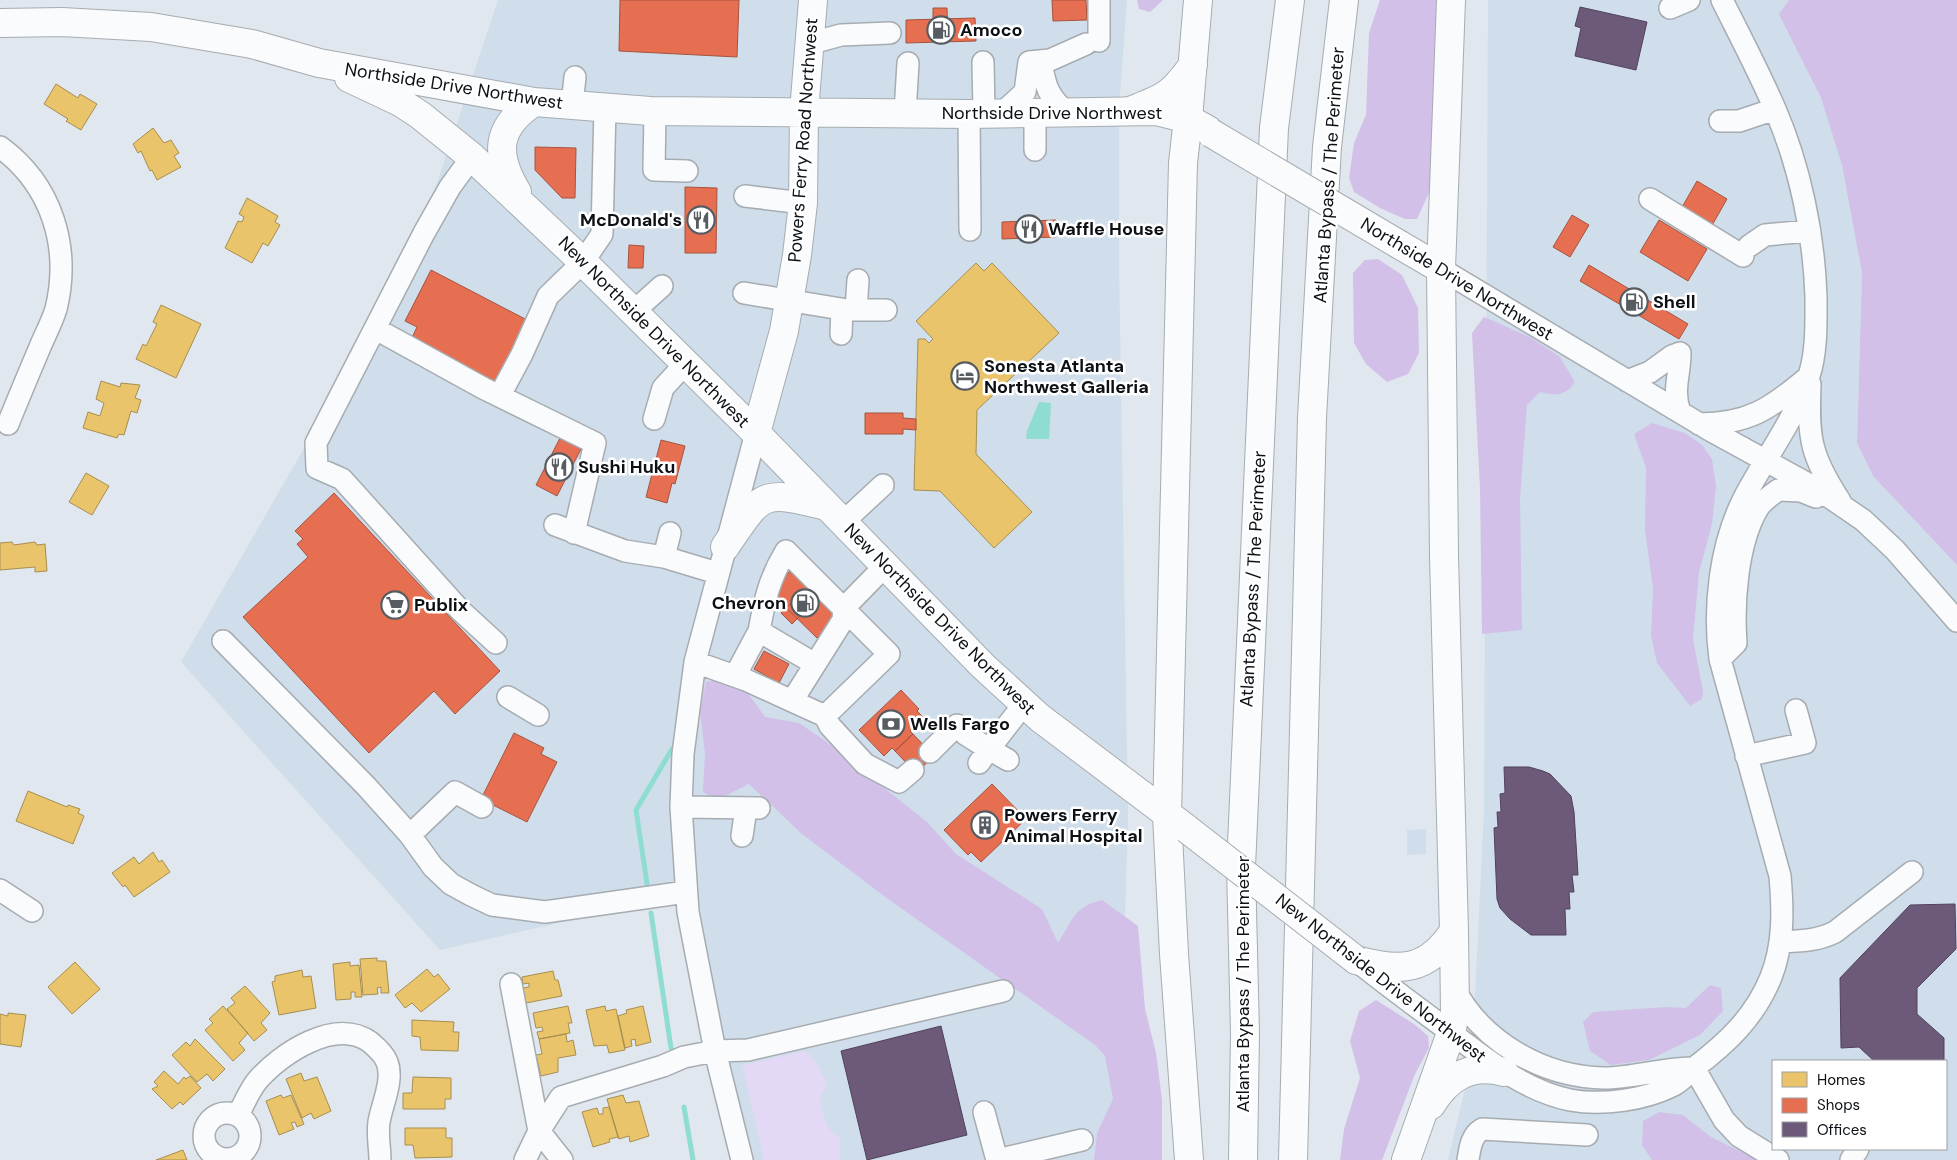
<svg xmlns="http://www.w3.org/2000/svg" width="1957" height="1160" viewBox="0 0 1957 1160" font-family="'DM Sans',sans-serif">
<rect width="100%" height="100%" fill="#e0e7ee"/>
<path fill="#cfdeea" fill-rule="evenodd" d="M498,0H1127L1119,109V265L1128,820L1117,1160H745L686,894L440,950L181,662L410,264Z
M1488,0H1789L1780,14L1821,98L1842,164L1862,273L1857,443L1873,476L1957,565V1160H1448L1472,1060L1484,809ZM1773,1061H1946V1149H1773Z
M1426,829V854L1407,855V830Z"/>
<path fill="#e3d8f5" d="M805,1051L818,1065L827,1084L820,1098C823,1111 825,1133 840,1137V1160H764L742,1065Z"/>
<path fill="#d2c0e8" d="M1137,0H1163L1150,12L1139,9Z
M1380,0H1441L1433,184L1417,219H1405L1380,208L1354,192L1349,178L1354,143L1366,115L1369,33Z
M1789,0H1957V565L1873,476L1857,443L1862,273L1842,165L1821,98L1779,14Z
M1378,259L1402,275L1418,308L1419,353L1408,374L1387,382L1366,364L1354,343L1353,273L1365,260Z
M1484,317L1530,337L1560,357L1575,382C1565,396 1557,396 1540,392L1527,405L1520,498L1522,630L1482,634L1480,488L1472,333Z
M1652,423L1685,433L1702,445L1712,459L1716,486L1712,524L1699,572L1693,639L1703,691L1702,699L1690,706L1657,663L1651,636L1653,589L1645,530L1646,468L1634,434Z
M719,679L747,692L765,717L799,723L824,740L927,822L956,854L1042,909L1058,943C1073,920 1073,907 1102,900L1138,926L1145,1009L1156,1053L1162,1100V1160H1094L1097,1133L1113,1099L1105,1056L1095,1045L888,899L802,834L749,784L717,800L703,792L705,753L700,711L706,682Z
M1710,985L1721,988L1723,1011L1700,1035L1649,1060L1611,1065L1590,1051L1583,1022L1593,1012L1666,1007L1686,1008Z
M1376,1000L1414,1024L1428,1036L1429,1048L1415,1074L1382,1160H1340L1344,1129L1360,1078L1350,1041L1359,1011Z
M1659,1112L1683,1115L1711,1137L1758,1160H1652L1642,1145L1643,1121Z"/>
<path fill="#8fdcd2" d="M1039,402L1051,403L1049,439H1026L1027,431Z"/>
<path fill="#e9c46a" stroke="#a78e50" d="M56,84L78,98L80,94L97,104L81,130L66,121L68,119L44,104Z
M153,128L164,143L171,140L179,153L174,156L181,167L157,180L152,170L150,171L141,151L138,153L133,144Z
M247,198L278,216L275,222L280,225L268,246L263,243L252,263L225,248L238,221L242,222L244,217L239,214Z
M976,263L984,271L992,263L1059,333L977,410L976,454L1032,512L994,548L940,491L914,490L918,339H925L929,343L933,339L916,321Z
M161,305L201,324L176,378L136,359L143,344L146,346L157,324L153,322Z
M101,381L120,387L121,383L140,385L135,398L141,400L137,413L131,411L124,435L119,434L117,438L83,428L88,412L100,416L104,403L96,399Z
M86,473L109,486L92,515L69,502Z
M12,542L14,545L35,542L37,545L45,544L47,571L35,572V567L0,570V543Z
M28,791L67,807L68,805L80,809L78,813L84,816L73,844L16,821Z
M153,852L159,862L162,860L170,872L134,897L125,885L123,887L112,873L134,857L139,864Z
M377,958V961H386L389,993H381V987L377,988L378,994L363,995L360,959Z
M75,962L100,989L72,1014L48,987Z
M350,962V966L359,965L362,997H355V992H351V999L336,1000L333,964Z
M427,969L434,977L438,974L450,989L421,1012L412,1003L405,1008L395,995Z
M302,970L303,977L311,976L316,1008L279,1015L272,982L275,981V976Z
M553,971L555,980H558L562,996L526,1003L523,988L529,987V983L523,984L522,977Z
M245,986L270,1013L261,1023L267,1030L254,1041L227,1009L235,1003L231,998Z
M223,1006L248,1033L239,1043L245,1050L233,1061L205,1030L213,1023L209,1019Z
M568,1006L572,1023H568L570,1033L539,1039L537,1032L543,1031L542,1027L536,1028L533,1013Z
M605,1006L606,1011L616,1009L625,1050L609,1053L607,1045L594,1046L586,1010Z
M643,1006L651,1042L636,1046L635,1039L631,1040L632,1046L625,1048L618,1016L627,1013L626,1010Z
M8,1013L26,1015L21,1047L0,1044V1014L8,1016Z
M412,1020L454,1022L453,1032H459L458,1051L421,1050L420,1037L412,1036Z
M566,1034L567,1042L573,1040L576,1055L558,1058V1072L541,1076L536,1055L542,1054L539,1039Z
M195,1039L225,1069L213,1081L207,1074L197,1082L172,1055L186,1042L190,1046Z
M164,1071L178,1084L184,1077L186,1079L190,1076L201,1088L183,1105L180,1102L172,1109L152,1089L158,1086L154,1082Z
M301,1073L304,1081L317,1077L331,1111L314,1119L311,1113L302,1118L286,1079Z
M413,1077L451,1078V1099H445V1109H403V1093H412Z
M281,1095L283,1098L291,1095L304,1124L297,1127L295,1122L291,1123L294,1129L279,1135L266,1101Z
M623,1095L626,1103L639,1101L649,1136L630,1142L629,1136L619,1139L607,1099Z
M609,1107L618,1137L609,1139L610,1142L593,1147L582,1112L597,1108L599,1114H603V1108Z
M405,1128H446V1138H452V1157L415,1158L413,1145H405Z
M183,1150L187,1160H156Z"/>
<path fill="#e76f51" stroke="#a5533f" d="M620,0H739L737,57L619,51Z
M1052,0H1086L1087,20L1053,21Z
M933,8H947L948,36H933Z
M975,18L976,41L906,43V20Z
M535,147L576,148L575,198H562L535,170Z
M1697,181L1727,199L1711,227L1681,209Z
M685,187L717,188L716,253H685Z
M1572,215L1589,225L1570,257L1553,247Z
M1056,220V237L1002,239V222Z
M1659,220L1707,249L1688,281L1640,252Z
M629,245L644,246L643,268H628Z
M1589,265L1688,324L1679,339L1580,281Z
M431,270L527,320L494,384L410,342L417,327L405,321Z
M865,413H903V418L916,419V430L903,429V434H865Z
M560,438L581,449L557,496L536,485Z
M661,440L685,446L675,484L672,483L667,503L646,497Z
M334,493L500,671L455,714L434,691L369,753L243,617L308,557L297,544L303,539L295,531Z
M793,568L840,615L817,638L770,592Z
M801,593L812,604L792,624L781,613Z
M764,651L789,664L779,683L754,669Z
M901,690L919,709L917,711L924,718L910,731L913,734L895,751L892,748L884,756L859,730Z
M514,733L544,748L541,754L557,762L527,822L481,799Z
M913,734L934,756L916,773L895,751Z
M992,784L1026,819L981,862L971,852L968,855L944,830Z"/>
<path fill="#6d597a" stroke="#50435c" d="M1580,7L1647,22L1636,70L1575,56L1581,28L1575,26Z
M1504,767H1529L1543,771L1550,774L1571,796L1574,812L1578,875H1572L1574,892H1569L1570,909H1565L1566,935H1531L1510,919L1500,908L1497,899L1494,828L1498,827L1497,812H1501L1500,794L1505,793Z
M1955,904L1956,949L1917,988V1014L1944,1038V1061H1874L1859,1047L1841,1048L1840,978L1910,905Z
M941,1026L967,1135L867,1160L841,1051Z"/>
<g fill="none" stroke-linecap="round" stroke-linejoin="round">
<path stroke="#8fdcd2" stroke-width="5" d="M648,890L636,810L672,749
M651,913L671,1048
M684,1107L693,1160"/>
<g stroke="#a6acb1" stroke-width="24">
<path id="minor" d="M1099,0V41
M1670,8L1689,0
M808,44L841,35L890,33
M983,62L984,113
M1041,62C1045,85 1048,98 1068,113
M572,105L575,77
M655,111L654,170L687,171
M905,113L908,63
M1002,113L1025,92L1029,62L1050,60L1086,44
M1035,113V150
M969,114L970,230
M1720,121H1739L1775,109
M0,147C52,185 71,247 56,309C52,322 45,335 40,347C29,373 18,399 8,424
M472,157L450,187L424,233L316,443L317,468L342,479L460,610L496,643
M745,196L803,203
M1650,199L1743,256
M1749,246L1765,235L1809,231
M1441,269L1708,429L1819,490L1863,520L1895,550L1957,621
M744,293L847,310H886
M856,310L858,280
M633,312L662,286
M376,329L483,388L595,443L574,533
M841,334L842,309
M1627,381L1650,372L1672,356L1680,353C1680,375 1672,391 1680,412
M1810,384C1808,438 1810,455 1840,501
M500,395L522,354L548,296L583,262L602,234L605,107
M654,419L663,388L685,364
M1699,424C1748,424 1770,409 1807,378
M842,523L883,485
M555,525L625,551L664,557L717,573
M664,557L670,533
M884,567L844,608L843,620L792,701L825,716L830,726L865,764L899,782L913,770
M759,631C765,599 769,579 786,551L889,654L825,716
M223,641L366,786L410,835L433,867L451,884L471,895L492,905L545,912L686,892
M1720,659L1736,643C1733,603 1737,543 1758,508C1762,501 1772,495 1778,490L1801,491L1816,497
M695,662L746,680L792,701
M735,676L759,631L815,664
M508,697L538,715
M965,734L989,749L979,763
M930,752L957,725
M1746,756L1805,743L1796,710
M1008,760L989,749L1024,704
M681,807L759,808
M410,835L455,792L482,807
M742,836L746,808
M0,890L32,911
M1780,942C1800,941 1817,941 1835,932L1912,872
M1358,962C1388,986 1418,1008 1449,1031C1486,1059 1523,1090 1570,1100C1602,1106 1645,1100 1674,1085C1681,1081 1688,1074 1694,1068C1727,1043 1755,1017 1771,977C1784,944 1783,910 1780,876L1720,659C1713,607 1720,544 1745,496C1766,457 1795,419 1809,376C1817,351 1816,323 1816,297C1814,234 1800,167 1775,109C1759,72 1740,36 1722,0
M511,984L539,1131L562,1160
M1454,988C1482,1042 1543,1077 1604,1078C1634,1078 1662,1068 1694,1068
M1694,1068L1724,1120L1739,1136L1778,1160
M984,1112L997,1160
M204 1136a23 23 0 1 1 46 0a23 23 0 1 1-46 0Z
M238,1115C244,1104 249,1091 257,1081C280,1054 335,1017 370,1042C376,1047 384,1054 387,1062C394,1080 382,1104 379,1122C377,1134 380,1148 380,1160
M525,1160L539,1131L561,1097L663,1066L684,1057L715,1051L748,1050L1003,991
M742,1160L715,1051L688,912L681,807L683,754L695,662L756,433
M997,1160L1082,1140
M1468,1160C1470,1148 1471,1136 1482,1129L1587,1135
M1851,1160L1858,1149"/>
</g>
<g stroke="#a6acb1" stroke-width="30">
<path id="major" d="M0,23L62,22L151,27L252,44L319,63L534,102L650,111L969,114L1156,111L1188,119L1208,130
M349,78L400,102L420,115L472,157L583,262L756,433L983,666L1040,718L1187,829
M517,192C494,154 496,127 534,102
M1400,245L1441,269L1444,556L1454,931L1455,1013L1451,1033
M756,433L784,331L797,255L803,203L804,112L813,0
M725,547C762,493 760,489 826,506
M1167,815L1183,163L1188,119
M1356,960C1400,972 1427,972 1454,931"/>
</g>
<g stroke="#a6acb1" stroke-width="30">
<path id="highway" d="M1130,111C1165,97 1170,97 1193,65
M1188,119L1198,0
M1441,269L1451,0
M1167,815L1174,954L1189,1160
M1431,1105C1448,1077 1471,1063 1504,1072
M1243,1160L1245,1033L1241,867L1274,128L1290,0
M1293,1160L1312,418L1327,147L1344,0
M1406,1160L1451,1033"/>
</g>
<use href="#minor" stroke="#fafbfc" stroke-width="21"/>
<use href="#major" stroke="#fafbfc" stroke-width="28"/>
<use href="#highway" stroke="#fafbfc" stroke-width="28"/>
<g stroke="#a6acb1" stroke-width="30" stroke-linecap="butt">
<path id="major-bridge" d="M1211,133L1400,245
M1187,829L1356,960"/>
</g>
<use href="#major-bridge" stroke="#fafbfc" stroke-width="28"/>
</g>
<defs>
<g id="fuel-ring" transform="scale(1.4375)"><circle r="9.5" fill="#fff" stroke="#565c61" stroke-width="1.5"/><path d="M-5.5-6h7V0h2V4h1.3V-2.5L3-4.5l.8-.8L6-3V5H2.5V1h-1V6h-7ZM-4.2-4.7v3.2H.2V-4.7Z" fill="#565c61"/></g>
<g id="restaurant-ring" transform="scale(1.4375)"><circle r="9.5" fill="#fff" stroke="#565c61" stroke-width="1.5"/><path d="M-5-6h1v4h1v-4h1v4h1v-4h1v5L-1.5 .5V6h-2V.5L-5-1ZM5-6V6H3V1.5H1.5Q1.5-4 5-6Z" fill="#565c61"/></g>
<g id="hotel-ring" transform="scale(1.4375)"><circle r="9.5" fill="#fff" stroke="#565c61" stroke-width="1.5"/><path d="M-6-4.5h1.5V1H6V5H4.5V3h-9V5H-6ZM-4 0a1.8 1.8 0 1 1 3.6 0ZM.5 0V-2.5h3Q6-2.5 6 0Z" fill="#565c61"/></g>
<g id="supermarket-ring" transform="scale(1.4375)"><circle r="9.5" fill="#fff" stroke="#565c61" stroke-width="1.5"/><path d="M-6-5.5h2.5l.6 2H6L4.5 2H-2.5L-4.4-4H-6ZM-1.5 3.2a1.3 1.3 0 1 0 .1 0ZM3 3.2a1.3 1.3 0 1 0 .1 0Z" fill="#565c61"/></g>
<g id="bank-ring" transform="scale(1.4375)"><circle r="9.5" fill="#fff" stroke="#565c61" stroke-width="1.5"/><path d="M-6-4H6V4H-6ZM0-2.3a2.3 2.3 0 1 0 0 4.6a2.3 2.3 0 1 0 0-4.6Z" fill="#565c61"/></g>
<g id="building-ring" transform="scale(1.4375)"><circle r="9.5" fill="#fff" stroke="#565c61" stroke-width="1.5"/><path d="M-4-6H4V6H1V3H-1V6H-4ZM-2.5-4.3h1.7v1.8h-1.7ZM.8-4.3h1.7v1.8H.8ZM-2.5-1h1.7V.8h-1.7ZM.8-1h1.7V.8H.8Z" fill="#565c61"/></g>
</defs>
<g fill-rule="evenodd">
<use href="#fuel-ring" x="941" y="30"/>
<use href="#restaurant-ring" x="701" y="220"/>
<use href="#restaurant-ring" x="1029" y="229"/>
<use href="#fuel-ring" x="1634" y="302"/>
<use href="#hotel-ring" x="965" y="376"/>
<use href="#restaurant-ring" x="559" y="467"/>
<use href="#fuel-ring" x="805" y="603"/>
<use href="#supermarket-ring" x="395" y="605"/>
<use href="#bank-ring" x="891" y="724"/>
<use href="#building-ring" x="985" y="825"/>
</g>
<g text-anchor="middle" stroke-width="5" stroke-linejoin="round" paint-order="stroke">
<g font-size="18" font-weight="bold" fill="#0c1115" stroke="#fff" text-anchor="start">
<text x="960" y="36">Amoco</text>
<text x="682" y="226" text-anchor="end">McDonald's</text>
<text x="1048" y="235">Waffle House</text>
<text x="1653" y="308">Shell</text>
<text x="984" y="372">Sonesta Atlanta<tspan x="984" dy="21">Northwest Galleria</tspan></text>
<text x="578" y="473">Sushi Huku</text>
<text x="786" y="609" text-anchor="end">Chevron</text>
<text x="414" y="611">Publix</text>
<text x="910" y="730">Wells Fargo</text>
<text x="1004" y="821">Powers Ferry<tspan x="1004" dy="21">Animal Hospital</tspan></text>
</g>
<g font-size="18" fill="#0c1115" stroke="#fff">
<text transform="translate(454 86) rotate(9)" y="6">Northside Drive Northwest</text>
<text x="1052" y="119">Northside Drive Northwest</text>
<text transform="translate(803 140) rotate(-86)" y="6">Powers Ferry Road Northwest</text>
<text transform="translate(1329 175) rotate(-86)" y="6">Atlanta Bypass / The Perimeter</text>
<text transform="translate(1457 279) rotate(31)" y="6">Northside Drive Northwest</text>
<text transform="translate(654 332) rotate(45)" y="6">New Northside Drive Northwest</text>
<text transform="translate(1253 579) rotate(-87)" y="6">Atlanta Bypass / The Perimeter</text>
<text transform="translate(940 619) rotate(45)" y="6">New Northside Drive Northwest</text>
<text transform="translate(1381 978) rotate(38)" y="6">New Northside Drive Northwest</text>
<text transform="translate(1243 984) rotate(-90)" y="6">Atlanta Bypass / The Perimeter</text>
</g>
</g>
<rect x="1772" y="1060" width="175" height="90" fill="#ffffff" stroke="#9ea0a1"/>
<rect x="1782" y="1072" width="25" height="15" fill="#e9c46a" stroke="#9ea0a1"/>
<text x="1817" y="1085" font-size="15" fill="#0c1115">Homes</text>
<rect x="1782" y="1098" width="25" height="15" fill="#e76f51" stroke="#9ea0a1"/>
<text x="1817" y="1110" font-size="15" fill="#0c1115">Shops</text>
<rect x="1782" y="1122" width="25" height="15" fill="#6d597a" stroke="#9ea0a1"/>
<text x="1817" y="1135" font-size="15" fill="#0c1115">Offices</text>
</svg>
